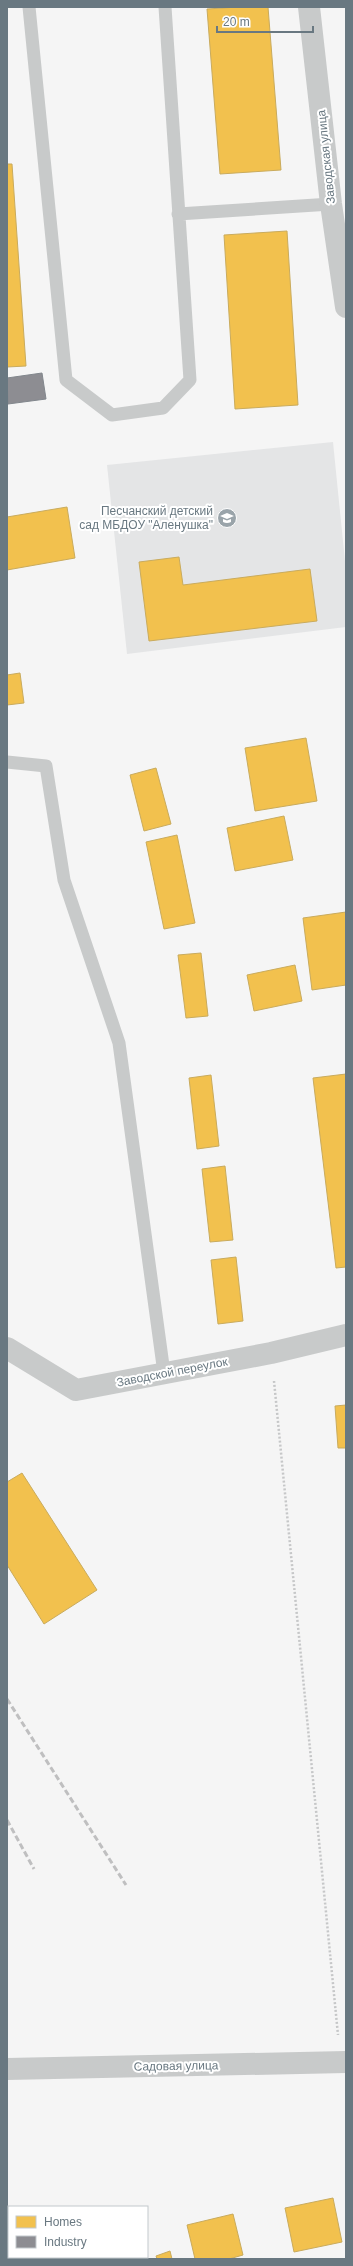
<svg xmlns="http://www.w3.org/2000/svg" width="353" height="2266" viewBox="0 0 353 2266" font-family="Arial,sans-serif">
<rect width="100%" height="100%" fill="#f5f5f5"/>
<path fill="#e4e5e6" d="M333,442L346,571V627L127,654L107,465Z"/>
<path fill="#f2c14e" stroke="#c9ab5d" d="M238,7H268L281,170L220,174L207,9Z
M7,164H12L26,366L7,367Z
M287,231L298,405L235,409L224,235Z
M67,507L75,558L7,570V517Z
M179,557L183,585L310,569L317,621L149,641L139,562Z
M20,673L24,703L7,705V675Z
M306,738L317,801L255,811L245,748Z
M156,768L171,824L144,831L130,775Z
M284,816L293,860L235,871L227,828Z
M177,835L195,923L164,929L146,842Z
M346,912V985L312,990L303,918Z
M201,953L208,1016L186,1018L178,955Z
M295,965L302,1001L254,1011L247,975Z
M346,1074V1267L336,1268L313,1078Z
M211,1075L219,1146L197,1149L189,1078Z
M225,1166L233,1240L210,1242L202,1169Z
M236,1257L243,1321L218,1324L211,1260Z
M346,1405V1448H338L335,1406Z
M22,1473L97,1590L44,1624L7,1565V1482Z
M333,2198L342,2242L294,2252L285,2208Z
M233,2214L243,2255L229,2259H195L187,2225Z
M170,2251L172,2259H157L156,2256Z
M66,2257H117V2259H66Z"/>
<path fill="#8d8d92" stroke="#82878d" d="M42,373L46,399L8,404L7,378Z"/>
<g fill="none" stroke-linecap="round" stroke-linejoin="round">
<path stroke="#c6c7c8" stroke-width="2.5" stroke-dasharray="2 2" stroke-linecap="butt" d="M274,1381L338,2035"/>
<path stroke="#c8caca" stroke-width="13" d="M29,7L66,380L112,415L163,408L190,380L165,7
M178,214L331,204
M7,762L46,766L64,880L119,1043L164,1373"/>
<path stroke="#c8caca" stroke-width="22" d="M309,7L331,204L346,307
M7,1348L76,1390L271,1353L346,1335
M7,2069L346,2062"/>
<path stroke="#bfbfc0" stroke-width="3" stroke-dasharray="6 3" stroke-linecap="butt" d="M7,1699L126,1885
M7,1820L34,1869"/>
</g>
<defs>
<g id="school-disc" transform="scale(1)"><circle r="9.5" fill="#9aa4aa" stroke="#fff"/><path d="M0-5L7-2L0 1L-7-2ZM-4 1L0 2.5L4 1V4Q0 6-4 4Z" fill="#fff"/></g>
</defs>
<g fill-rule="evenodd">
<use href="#school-disc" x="227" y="518"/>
</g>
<g text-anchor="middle" stroke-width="4" stroke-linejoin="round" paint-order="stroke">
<g font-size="12" fill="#697881" stroke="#fff">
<text transform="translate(326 157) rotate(-96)" y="4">Заводская улица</text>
<text transform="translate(172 1372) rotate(-11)" y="4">Заводской переулок</text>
<text transform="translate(176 2066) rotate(-1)" y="4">Садовая улица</text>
</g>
<g font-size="12" fill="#697881" stroke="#fff" text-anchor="end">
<text x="213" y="515">Песчанский детский<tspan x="213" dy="14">сад МБДОУ "Аленушка"</tspan></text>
</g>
</g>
<rect width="353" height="2266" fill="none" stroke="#697881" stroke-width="16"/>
<rect x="8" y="2206" width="140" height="52" fill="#ffffff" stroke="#c3c9cd"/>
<rect x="16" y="2216" width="20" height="12" fill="#f2c14e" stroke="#c3c9cd"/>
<text x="44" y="2226" font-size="12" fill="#697881">Homes</text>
<rect x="16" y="2236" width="20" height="12" fill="#8d8d92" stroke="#c3c9cd"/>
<text x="44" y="2246" font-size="12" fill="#697881">Industry</text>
<path d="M217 26v6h96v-6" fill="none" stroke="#697881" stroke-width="2"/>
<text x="223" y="26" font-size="12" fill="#697881" stroke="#ffffff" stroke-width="3" paint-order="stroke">20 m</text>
</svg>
